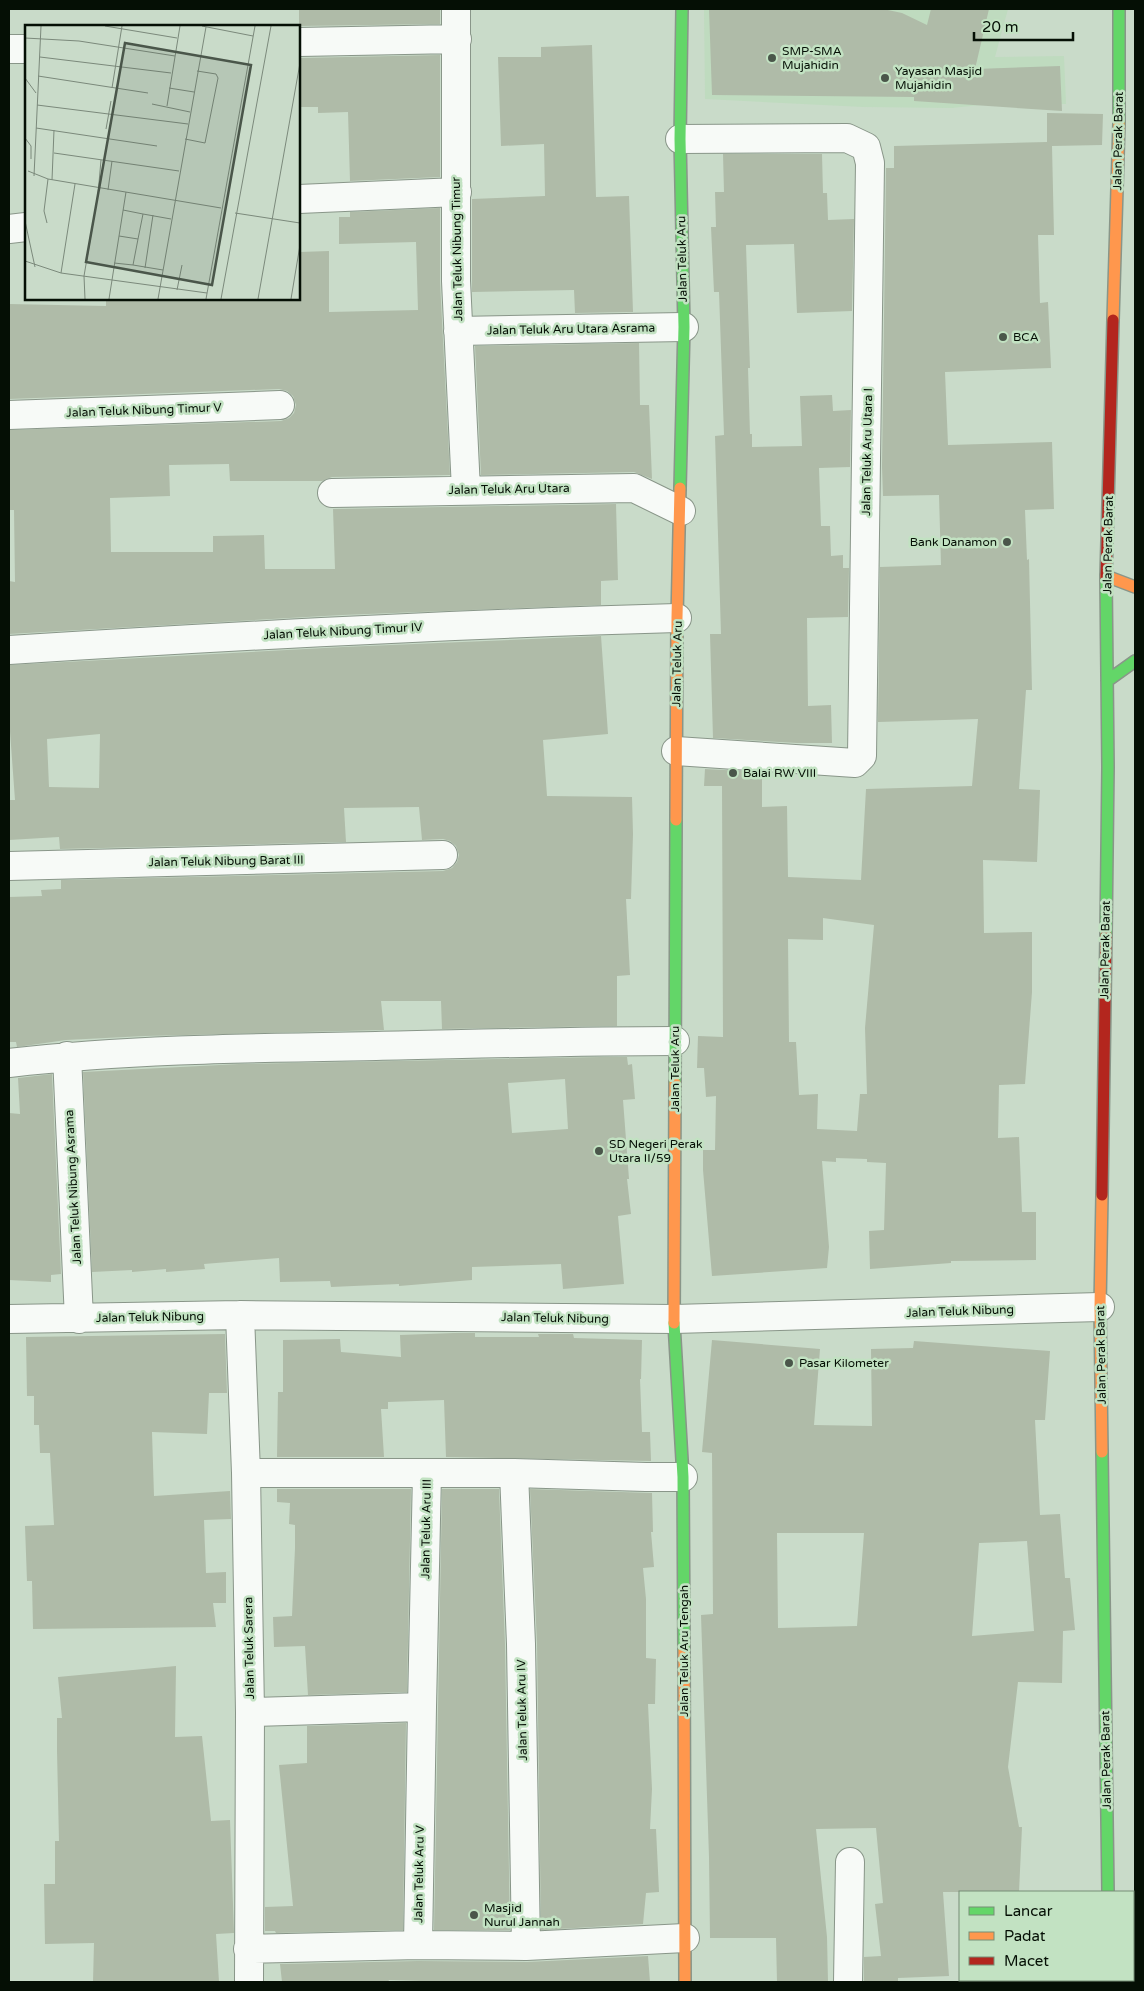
<svg xmlns="http://www.w3.org/2000/svg" width="1144" height="1991" viewBox="0 0 1144 1991" font-family="'Varela Round',sans-serif">
<rect width="100%" height="100%" fill="#c9dbc9"/>
<path fill="#bfdbbf" d="M704,9H1008L995,57L1064,56L1066,104L980,105L952,108L863,107L705,99Z"/>
<path fill="#afbba8" fill-rule="evenodd" d="M299,9H440V24L299,26Z
M709,9H883L902,13L927,25L931,9H989L975,69L1060,66L1062,111L914,101V97L712,95Z
M592,45L596,197L629,196L633,312L575,313L574,290L472,292V199L545,196L544,144L501,146L498,57H541V47Z
M440,55V177L350,181L348,112L318,113V107H299V58Z
M1047,113L1103,114L1102,145L1052,146L1054,235H1038L1040,303L1048,302L1051,368L945,372L948,445L1052,442L1054,509L1025,510L1027,560L1029,559L1032,690H1026L1019,789L1040,790L1037,862L983,860L984,933L1032,932V992L1025,1084L999,1085L998,1138L1019,1137L1022,1212H1036V1260L951,1261V1263L870,1269L869,1231L884,1230L886,1163L867,1162V1159L836,1158V1162L822,1161L829,1247L827,1268L712,1276L703,1170V1150H715L716,1096L706,1097L704,1068H697L698,1036L723,1037L722,786H704L705,769L762,772V807L787,806L788,877L861,880L866,789L972,786L978,719L878,722L880,567L941,565L939,495L883,496L882,467L886,168H894V146L1047,142ZM823,918L874,925L865,1028L867,1094H860L857,1131L817,1129L818,1094L799,1095L796,1042H789L788,939L823,940Z
M723,154H822L823,193H827L828,220L854,219L852,311L797,313L794,244L746,245L750,368H748L750,434H752V447L802,446L800,396L832,395L833,411L851,410L850,467L819,468L821,526H830L831,556L843,555V568H849L848,617L807,618L808,706L831,705L832,743H797L713,738L710,634H721L715,436L724,435L719,292H714L711,227H716L715,192H724Z
M440,208V282L450,475L332,477L322,481H230L229,464L169,465L170,496L110,498L111,552H213V536L264,535L265,569H335L333,509L616,504L618,580L601,581V605L342,615L9,634V581L15,582L14,510H9V430L281,421L289,418L294,413L296,405L293,396L287,391L279,389L9,399V304L106,306V299H300V252L329,251V312L418,310L416,242L339,244V217H350V212Z
M639,343L640,405H649L652,479L634,472L481,475L475,346Z
M601,636L608,734L543,740L547,796L632,797L633,834L631,899H626L630,975L617,976V1026L442,1029L441,1001H381L384,1030L145,1036L66,1040L17,1047L16,1042H9V897L42,896L41,890L61,889V880L443,871L452,868L457,862L459,855L456,846L450,841L443,839L422,840L419,807L344,808L346,842L60,849L59,837L9,840V800H15L9,718V665L343,647ZM100,734L99,788L49,787L47,739Z
M600,1057H627L628,1065L632,1064L635,1099L623,1100L629,1179H627L631,1214L618,1216L624,1284L563,1289L561,1264L472,1267V1280L399,1286V1284L331,1287L330,1281L280,1282L279,1258L204,1264L205,1269L166,1272V1269L132,1272V1270L92,1272L83,1072L239,1064ZM565,1079L568,1129L512,1133L508,1083Z
M52,1074L61,1274L51,1275V1282L9,1280V1113L20,1114L18,1078Z
M454,1333H475V1337H539L538,1334H573L574,1338L642,1340L641,1379H640L642,1432H650L651,1461L446,1457L444,1400L388,1402V1409H381L384,1457H277L278,1392H283V1340L340,1339L341,1352L401,1357L400,1335Z
M225,1334L227,1393H209L207,1434L152,1432L154,1496L230,1491L231,1519L204,1520L206,1573L226,1572V1603H213L216,1627L33,1629L32,1581H27L25,1526L54,1525L50,1453H40L39,1425H34V1396H27L26,1337Z
M712,1340L820,1349L814,1425L872,1426L871,1349L913,1348L914,1341L1050,1351L1045,1420H1035L1040,1515L1060,1514L1065,1578H1070L1075,1630L1063,1631L1062,1683L1018,1682L1008,1767L1019,1827H1022L1019,1892H943L949,1976L898,1978V1982H864V1957L881,1956L875,1904L883,1903L876,1828L816,1829L827,1937L828,1982H777L776,1938H710L709,1857L701,1615L713,1614L712,1453L702,1452ZM777,1533H864L857,1626L778,1628ZM1027,1541L1034,1631L972,1636L979,1543Z
M277,1489H411L407,1692L308,1695L305,1646L274,1647L273,1617L292,1616L295,1548V1525L289,1524L290,1503L277,1502Z
M442,1489H499L505,1644L510,1930H434Z
M530,1489L652,1493L653,1532H651L654,1567L643,1568L646,1599V1658L656,1659L655,1704H648L652,1789L650,1829H656L659,1892L646,1893L643,1924L541,1930L537,1644Z
M176,1666L175,1737L202,1736L211,1821L230,1820L234,1933L216,1934L219,1982H93L94,1943L45,1944L44,1884H55V1841H59L57,1751V1718H62L58,1677Z
M406,1723L403,1930L276,1933L275,1931H265V1907L293,1906L279,1765L307,1763V1726Z
M648,1956L650,1982H454L389,1980L388,1982H282L280,1964L418,1961L527,1962Z"/>
<g fill="none" stroke-linecap="round" stroke-linejoin="round">
<g stroke="#899689" stroke-width="30">
<path id="street" d="M456,9V281L466,490
M299,42L457,39
M9,49H26
M299,199L457,192
M9,229L26,227
M458,331L684,327
M9,415L280,405
M332,493L634,488L681,511
M9,650C231,636 454,624 677,618
M676,751L855,763L862,756L870,163L866,147L847,138L680,139
M9,866L443,855
M67,1056L79,1319
M9,1063C130,1049 254,1048 376,1046C476,1044 575,1041 675,1041
M240,1315L246,1473L250,1712L249,1982
M9,1319L240,1315L674,1319L1100,1307
M246,1473H427L422,1707
M427,1473H514L646,1477H683
M514,1473L521,1644L526,1946
M250,1712L422,1707L418,1945L526,1946L685,1938
M248,1949L418,1945
M848,1982L850,1862"/>
</g>
<g stroke="#899689" stroke-width="14">
<path id="fast" d="M1119,123V9
M680,488L684,327L680,139L682,9
M1107,681L1135,661
M1106,935L1108,767L1106,578
M675,1083L676,820
M674,1323L683,1477L684,1650
M1102,1452L1108,1892
M1109,1980V1982"/>
</g>
<g stroke="#899689" stroke-width="14">
<path id="slow" d="M1113,320L1119,123
M1106,576L1135,587
M676,820L677,618L680,488
M1102,1195L1100,1307L1102,1452
M674,1323L675,1083
M684,1650L685,1982"/>
</g>
<g stroke="#899689" stroke-width="14">
<path id="jam" d="M1106,578L1113,320
M1102,1195L1106,935"/>
</g>
<use href="#street" stroke="#f7faf7" stroke-width="28"/>
<use href="#fast" stroke="#63d668" stroke-width="11"/>
<use href="#slow" stroke="#ff974d" stroke-width="11"/>
<use href="#jam" stroke="#b3261e" stroke-width="11"/>
</g>
<g fill="#4a564a" stroke="#c2e2c2" stroke-width="2">
<circle cx="772" cy="58" r="5"/>
<circle cx="885" cy="78" r="5"/>
<circle cx="1003" cy="337" r="5"/>
<circle cx="1007" cy="542" r="5"/>
<circle cx="733" cy="773" r="5"/>
<circle cx="599" cy="1151" r="5"/>
<circle cx="789" cy="1363" r="5"/>
<circle cx="474" cy="1915" r="5"/>
</g>
<g text-anchor="middle" stroke-width="5" stroke-linejoin="round" paint-order="stroke">
<g font-size="12" fill="#050f05" stroke="#c2e2c2" text-anchor="start">
<text x="782" y="55">SMP-SMA<tspan x="782" dy="14">Mujahidin</tspan></text>
<text x="895" y="75">Yayasan Masjid<tspan x="895" dy="14">Mujahidin</tspan></text>
<text x="1013" y="341">BCA</text>
<text x="997" y="546" text-anchor="end">Bank Danamon</text>
<text x="743" y="777">Balai RW VIII</text>
<text x="609" y="1148">SD Negeri Perak<tspan x="609" dy="14">Utara II/59</tspan></text>
<text x="799" y="1367">Pasar Kilometer</text>
<text x="484" y="1912">Masjid<tspan x="484" dy="14">Nurul Jannah</tspan></text>
</g>
<g font-size="12" fill="#050f05" stroke="#c2e2c2">
<text transform="translate(1118 141) rotate(-89)" y="4">Jalan Perak Barat</text>
<text transform="translate(457 249) rotate(-91)" y="4">Jalan Teluk Nibung Timur</text>
<text transform="translate(682 259) rotate(-91)" y="4">Jalan Teluk Aru</text>
<text transform="translate(571 329) rotate(-1)" y="4">Jalan Teluk Aru Utara Asrama</text>
<text transform="translate(144 410) rotate(-2)" y="4">Jalan Teluk Nibung Timur V</text>
<text transform="translate(867 452) rotate(-89)" y="4">Jalan Teluk Aru Utara I</text>
<text transform="translate(509 489) rotate(-1)" y="4">Jalan Teluk Aru Utara</text>
<text transform="translate(1108 545) rotate(-89)" y="4">Jalan Perak Barat</text>
<text transform="translate(343 631) rotate(-3)" y="4">Jalan Teluk Nibung Timur IV</text>
<text transform="translate(677 664) rotate(-89)" y="4">Jalan Teluk Aru</text>
<text transform="translate(226 861) rotate(-1)" y="4">Jalan Teluk Nibung Barat III</text>
<text transform="translate(1105 950) rotate(-89)" y="4">Jalan Perak Barat</text>
<text transform="translate(675 1069) rotate(-90)" y="4">Jalan Teluk Aru</text>
<text transform="translate(73 1187) rotate(-93)" y="4">Jalan Teluk Nibung Asrama</text>
<text transform="translate(960 1311) rotate(-2)" y="4">Jalan Teluk Nibung</text>
<text transform="translate(150 1317) rotate(-1)" y="4">Jalan Teluk Nibung</text>
<text transform="translate(555 1318) rotate(1)" y="4">Jalan Teluk Nibung</text>
<text transform="translate(1101 1355) rotate(-91)" y="4">Jalan Perak Barat</text>
<text transform="translate(426 1529) rotate(-89)" y="4">Jalan Teluk Aru III</text>
<text transform="translate(249 1648) rotate(-91)" y="4">Jalan Teluk Sarera</text>
<text transform="translate(684 1651) rotate(-90)" y="4">Jalan Teluk Aru Tengah</text>
<text transform="translate(522 1710) rotate(-91)" y="4">Jalan Teluk Aru IV</text>
<text transform="translate(1106 1760) rotate(-91)" y="4">Jalan Perak Barat</text>
<text transform="translate(419 1874) rotate(-89)" y="4">Jalan Teluk Aru V</text>
</g>
</g>
<g transform="translate(25 25)">
<rect width="275" height="275" fill="#c9dbc9"/>
<path fill="none" stroke="#7b897b" stroke-width="1" d="M80,1L152,13M177,1L228,11M0,13L54,16L150,31M15,32L146,48M13,51L123,68M0,53L11,68M87,63L97,1M144,63L169,67M127,79L165,87M12,80L163,99M142,81L155,1M11,103L132,121M81,104L86,76M0,113L6,121V134M160,114L180,118L193,53L191,49L172,46M29,128L154,146M3,146L23,154L196,183M9,151L16,1M27,155L29,105M83,165L87,136M98,185L118,189L113,214M210,188L275,198M118,189L146,194M0,196L10,242M22,198L19,186L23,154M94,211L113,214L108,240L138,245M0,236L36,248L182,268M89,238L108,240M120,243L128,190M36,248L50,159M152,265L157,240M60,274L59,251L73,169L76,135M84,274L101,167M133,274L181,2M181,274L230,1M196,274L246,1M233,274L275,38M266,274L275,220"/>
<path fill="#4a564a" fill-opacity="0.15" stroke="#4a564a" stroke-width="2.5" d="M100,18L226,40L187,260L61,237Z"/>
<rect width="275" height="275" fill="none" stroke="#050f05" stroke-width="2.5"/>
</g>
<rect width="1144" height="1991" fill="none" stroke="#050f05" stroke-width="20"/>
<rect x="959" y="1891" width="175" height="90" fill="#c2e2c2" stroke="#768e76"/>
<rect x="969" y="1907" width="25" height="8" fill="#63d668" stroke="#768e76"/>
<text x="1004" y="1916" font-size="15" fill="#050f05">Lancar</text>
<rect x="969" y="1932" width="25" height="8" fill="#ff974d" stroke="#768e76"/>
<text x="1004" y="1941" font-size="15" fill="#050f05">Padat</text>
<rect x="969" y="1957" width="25" height="8" fill="#b3261e" stroke="#768e76"/>
<text x="1004" y="1966" font-size="15" fill="#050f05">Macet</text>
<path d="M974 32v8h99v-8" fill="none" stroke="#050f05" stroke-width="2.5"/>
<text x="982" y="32" font-size="15" fill="#050f05" stroke="#c2e2c2" stroke-width="4" paint-order="stroke">20 m</text>
</svg>
